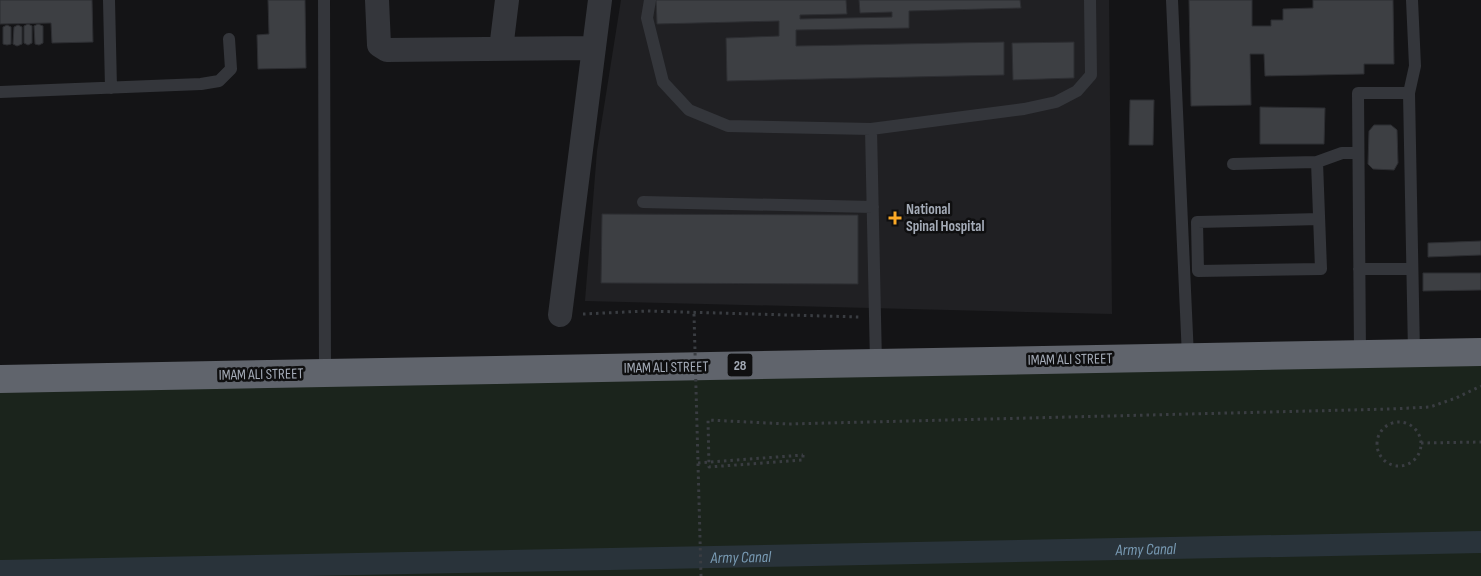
<svg xmlns="http://www.w3.org/2000/svg" width="1481" height="576" viewBox="0 0 1481 576" font-family="'Sofia Sans Condensed',sans-serif">
<rect width="100%" height="100%" fill="#141416"/>
<path fill="#202023" d="M621,0H1109L1112,314L585,301L597,151Z"/>
<path fill="#1b241c" d="M1481,362V576H0V390Z"/>
<g fill="none" stroke-linecap="round" stroke-linejoin="round">
<path stroke="#29333a" stroke-width="22" id="s1" d="M0,571L1481,542"/>
</g>
<path fill="#3d3f43" stroke="#2d2e32" d="M0,0H92L93,42L52,43L51,23L0,24Z
M268,0H305L306,68L258,69L257,35L269,34Z
M656,0H846L847,14L800,15V19L892,17V12L860,13L859,0H1020L1021,8L909,11V28L796,30V46L1004,42V75L727,81L726,38L779,36V21L657,24Z
M1189,0H1252V26H1271V20H1283V9L1313,8V0H1393L1394,64H1364V74L1265,76L1264,54H1250L1251,105L1191,106Z
M28,24L32,26V43L28,45L24,43V26Z
M38,24L43,26V43L39,45L35,44L34,26Z
M7,25L11,27V44L7,45L3,44V27Z
M18,25L22,27V44L17,46L13,44L14,27Z
M1074,42V78L1013,80L1012,43Z
M1130,100H1154L1153,145H1129Z
M1260,107L1325,108L1324,144H1260Z
M1374,125H1391L1397,130L1398,163L1394,170L1373,169L1368,164L1369,131Z
M602,214L858,215V284L601,283Z
M1481,241V255L1428,257V243Z
M1423,273H1481V290L1423,291Z"/>
<g fill="none" stroke-linecap="round" stroke-linejoin="round">
<path stroke="#3a3d42" stroke-width="3" stroke-dasharray="2.5 4" stroke-linecap="butt" d="M583,314L647,311L859,317
M1377 444a22 22 0 1 1 44 0a22 22 0 1 1-44 0Z
M1421,443L1481,442
M803,455V460L709,467L708,420L788,424L1390,409L1430,407L1456,398L1481,386"/>
<path stroke="#34363b" stroke-width="12" d="M109,0L111,88
M324,0L325,373
M650,0L647,18L663,82L689,110L728,126L871,129L876,363
M1172,0L1188,357
M0,92L201,84L219,81L231,69L229,39
M1409,93L1415,66L1412,0
M871,129L1024,109L1056,102L1077,91L1091,75L1090,0
M1317,162L1321,269L1198,271L1197,222L1319,219
M1233,164L1317,162L1342,153H1358
M643,202L873,207
M1359,269H1412
M1360,354L1358,93H1409L1414,353"/>
<path stroke="#34363b" stroke-width="24" d="M377,0L379,45L387,50L594,48
M501,49L507,0
M560,315L600,0"/>
<path stroke="#60646c" stroke-width="28" d="M0,379L1481,352"/>
<path stroke="#3a3d42" stroke-width="3" stroke-dasharray="2.5 4" stroke-linecap="butt" d="M694,314L701,576
M698,463L803,455"/>
</g>
<path fill="#fba926" stroke="#0f0f10" stroke-width="2" d="M892.5 210.5h5v5h5v5h-5v5h-5v-5h-5v-5h5z"/>
<g text-anchor="middle" stroke-width="5" stroke-linejoin="round" paint-order="stroke">
<rect fill="#0f0f10" stroke="#777c85" stroke-width="1" x="727.5" y="353.5" width="25" height="23" rx="4"/>
<g font-size="14" font-weight="bold" fill="#a4abb7">
<text x="740" y="370">28</text>
</g>
<g font-size="15" font-weight="bold" fill="#a4abb7" stroke="#0f0f10" text-anchor="start">
<text x="906" y="214">National<tspan x="906" dy="17">Spinal Hospital</tspan></text>
</g>
<g font-size="15" fill="#a4abb7" stroke="#0f0f10">
<text transform="translate(1070 359) rotate(-1)" y="5">IMAM ALI STREET</text>
<text transform="translate(666 367) rotate(-1)" y="5">IMAM ALI STREET</text>
<text transform="translate(261 374) rotate(-1)" y="5">IMAM ALI STREET</text>
</g>
<g font-size="16" font-style="italic" fill="#799bb4" stroke="#0f0f10">
<text dy="6" stroke="none"><textPath href="#s1" startOffset="1146">Army Canal</textPath></text>
<text dy="6" stroke="none"><textPath href="#s1" startOffset="741">Army Canal</textPath></text>
</g>
</g>
</svg>
